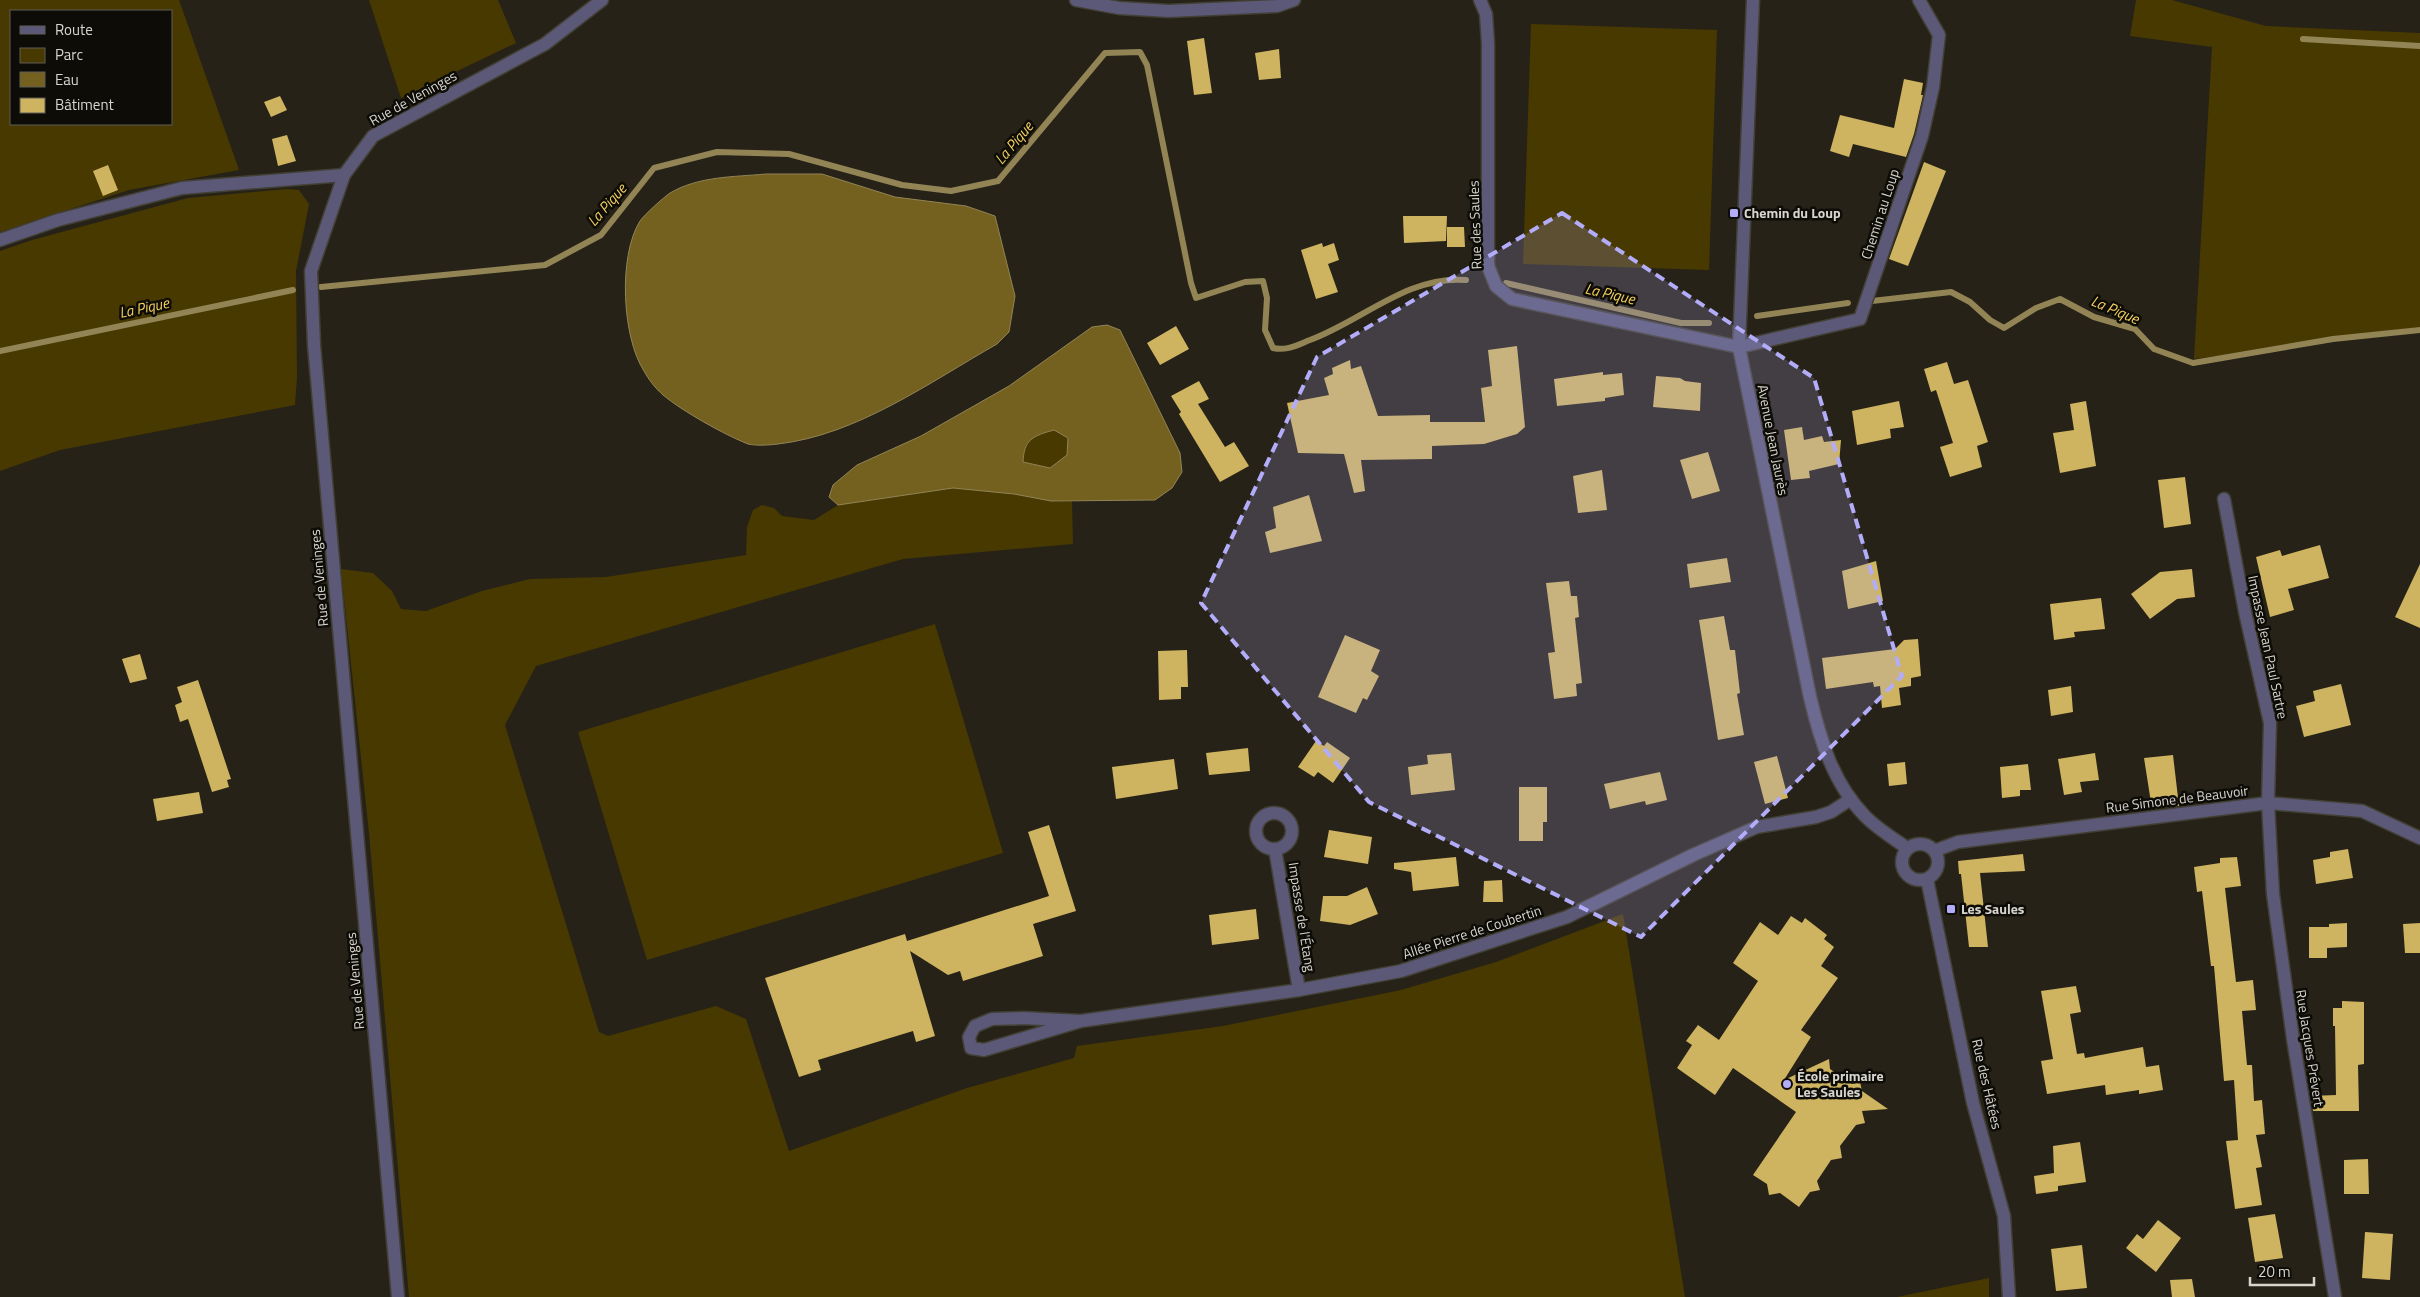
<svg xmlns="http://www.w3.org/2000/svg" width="2420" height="1297" viewBox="0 0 2420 1297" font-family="'Titillium Web',sans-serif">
<rect width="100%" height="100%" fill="#262217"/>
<path fill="#483901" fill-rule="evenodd" d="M0,0H179L239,170L129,190L0,232ZM11,11H171V124H11Z
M369,0H498L516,43L401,98Z
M2136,0H2172L2266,26L2420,33V327L2335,337L2284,348L2194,359L2212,47L2130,36Z
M1531,24L1717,30L1709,270L1523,264Z
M286,189L299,190L309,204L296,271L297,378L295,405L60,450L0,471V251L32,240L188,198Z
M1054,430L1068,438L1067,455L1050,468L1023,462C1025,438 1033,436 1054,430Z
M953,488L1014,494L1051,501H1072L1073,544L903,559L536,666L505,725L599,1032L608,1036L716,1006L746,1019L789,1151L967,1088L1074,1058L1077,1046L1223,1026L1401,990L1496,962L1623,914L1685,1297H409L369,833L341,569L373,573L392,591L401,609L426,611L482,591L530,579L606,577L746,555L747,527L753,510L762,505L774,508L782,516L814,520L838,505Z
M935,624L1003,853L647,960L578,732Z
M1989,1278V1297H1897Z"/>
<path fill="#746120" stroke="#928454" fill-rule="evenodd" d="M766,174H822L895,197L966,206L995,216L1015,296L1009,332L997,344C930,382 857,435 778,444C770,445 756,446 748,444C725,435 682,411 663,395C656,389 648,379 644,371C622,337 618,256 640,221C644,215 664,197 670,193C699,176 734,177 766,174Z
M1107,325L1120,330L1180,453L1182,472L1172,488L1155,500L1051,501L1014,494L953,488L838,505L829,497L833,485L857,465L921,436L1009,386L1092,327ZM1054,430L1068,438L1067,455L1050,468L1023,462C1024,439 1033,436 1054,430Z"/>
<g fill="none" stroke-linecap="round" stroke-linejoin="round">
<path stroke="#928454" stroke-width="6" d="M2303,39L2420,46
M1506,283L1681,323H1709
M321,287L545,265L601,235L654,168L717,152L789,154L902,185L951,191L998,181L1105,53L1140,52L1147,65L1191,283L1196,298L1245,282L1263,281L1267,298L1265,330L1273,348C1287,351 1297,345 1310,340C1362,321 1408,275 1466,280
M1872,301L1951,292L1970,302L1990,320L2004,328L2036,308L2060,299L2094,317L2135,329L2154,349L2193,363L2333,339L2420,330
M1757,316L1848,303
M0,351L293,290"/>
</g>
<path fill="#ceb360" d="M1204,38L1212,93L1194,95L1187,41Z
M1279,49L1281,78L1259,80L1255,53Z
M1904,79L1923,83L1921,95H1923L1914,134L1906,157L1853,144L1849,157L1830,151L1840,115L1894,128Z
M280,96L287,110L271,117L264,102Z
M287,135L296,161L278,166L272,139Z
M1924,162L1946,171L1908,266L1889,259Z
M108,165L118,190L103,196L93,171Z
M1403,216H1447L1446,241L1404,243Z
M1447,227H1464L1465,247H1447Z
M1322,243L1323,247L1334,243L1339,260L1328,264L1338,292L1316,299L1301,250Z
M1176,326L1189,349L1160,365L1147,343Z
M1517,346L1525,427L1517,434L1484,444L1432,446V459L1361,460L1365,491L1354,493L1344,454L1298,453L1287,403L1329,395L1324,378L1333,374L1332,368L1350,360L1351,369L1361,366L1378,416L1430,415V422H1485L1481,388L1492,386L1488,350Z
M1947,362L1954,384L1968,380L1988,442L1977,446L1982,467L1950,477L1940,447L1953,443L1936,390L1931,392L1924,369Z
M1603,372V375L1622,373L1624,395L1605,398V401L1557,406L1554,379Z
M1656,376L1680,378L1685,381L1701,383L1700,411L1653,407Z
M1199,381L1209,399L1198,404L1225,447L1234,442L1249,466L1220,482L1179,414L1181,412L1171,396Z
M1899,401L1904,427L1890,429L1891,438L1857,445L1852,411Z
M2086,401L2096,466L2060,473L2053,433L2074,430L2070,404Z
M1802,427L1804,440L1822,436L1824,442L1841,440L1839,464L1809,471L1810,478L1791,480L1784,430Z
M1708,452L1720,491L1692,499L1680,460Z
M1602,470L1607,510L1578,513L1573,476Z
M2185,477L2191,524L2164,528L2158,480Z
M1309,495L1322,541L1270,553L1265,532L1276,528L1273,507Z
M2320,545L2329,578L2288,589L2294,610L2270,617L2256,557L2280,550L2282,556Z
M1727,558L1731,582L1690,588L1687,564Z
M1876,561L1883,601L1848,609L1842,571Z
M2420,564V628L2395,617Z
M2192,569L2195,597L2177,599L2150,619L2131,594L2160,572Z
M1569,581L1571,596H1577L1579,617L1575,618L1582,683L1576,684L1577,696L1554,699L1548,653L1555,652L1546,583Z
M2101,598L2105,629L2074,632L2075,637L2054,640L2050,604Z
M1724,616L1730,650H1735L1740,693L1737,694L1744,735L1718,740L1699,620Z
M1345,635L1380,650L1371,671L1379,676L1367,700L1363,698L1356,713L1318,697Z
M1918,639L1921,676L1911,678V686L1899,688L1901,705L1882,708L1880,686L1874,687L1873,682L1826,689L1822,658L1895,649L1904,640Z
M1187,650L1188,687H1181V699L1159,700L1158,651Z
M140,654L147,679L130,683L122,659Z
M198,680L231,779L227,780L229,787L212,792L188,719L180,722L175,705L182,702L177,687Z
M2341,684L2351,725L2304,737L2296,706L2315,701L2313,691Z
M2071,686L2073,712L2051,716L2048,690Z
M1316,741L1324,746L1327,742L1350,758L1333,783L1318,772L1314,777L1298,767Z
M1248,748L1250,771L1209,775L1206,753Z
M1451,753L1455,790L1411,795L1408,767L1428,764L1427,755Z
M2095,753L2099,780L2080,782L2082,792L2064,795L2058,759Z
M2173,755L2179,806L2152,809L2144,758Z
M1777,756L1788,798L1765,804L1754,762Z
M1174,759L1178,789L1116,799L1112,767Z
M1905,762L1907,784L1889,786L1887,764Z
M2028,764L2031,790H2020V796L2002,798L2000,767Z
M1660,772L1667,800L1646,805L1645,801L1610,809L1604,784Z
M1519,787H1547V822H1543V841H1519Z
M199,792L203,813L157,821L153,799Z
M1049,825L1076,911L1033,924L1043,956L963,981L960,971L948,975L910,951L935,1036L916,1042L913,1031L818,1060L821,1070L799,1077L765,978L905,934L907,941L1049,896L1028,832Z
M1329,830L1372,837L1368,864L1324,857Z
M2348,849L2353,878L2316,884L2313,860L2330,857V852Z
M2023,854L2025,871L1980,873L1988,947H1969L1961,874H1959L1958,861Z
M1456,857L1459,886L1413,891L1411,872L1394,869V863Z
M2237,857L2241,886L2225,888L2236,982L2253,980L2256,1010L2242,1011L2247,1065H2252L2254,1101L2262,1100L2265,1134L2256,1135L2262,1167L2256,1168L2262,1205L2235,1209L2226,1141L2238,1140L2234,1080L2224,1081L2214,966H2211L2202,891L2197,892L2194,867L2220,863V858Z
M1502,880L1503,902H1483L1484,881Z
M1367,887L1378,914L1350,925L1320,921L1323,896H1347Z
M1256,909L1259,939L1212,945L1209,915Z
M1791,916L1802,923L1805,918L1827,935L1824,939L1834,947L1821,966L1838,978L1801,1030L1811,1037L1784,1080L1829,1059L1830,1069L1852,1084L1860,1082L1862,1091L1888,1109L1862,1111L1865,1123L1856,1125L1840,1146L1842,1158L1831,1160L1817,1181L1820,1190L1810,1192L1799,1207L1780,1193L1769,1195L1767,1184L1753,1175L1796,1112L1733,1068L1715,1095L1677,1068L1692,1045L1686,1041L1698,1025L1719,1040L1758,981L1733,963L1760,922L1778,935Z
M2347,923V947L2327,948V958H2309V927H2329V924Z
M2420,923V953H2405L2403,924Z
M2076,986L2081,1012L2070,1014L2077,1054L2084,1053L2085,1058L2143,1047L2146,1067L2159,1065L2163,1090L2139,1094V1090L2106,1095L2105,1085L2047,1094L2041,1061L2053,1059L2041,991Z
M2342,1001L2364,1002V1064L2358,1065L2359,1111H2313L2311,1096L2336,1095L2335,1026H2333V1008H2342Z
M2080,1142L2086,1182L2058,1186V1191L2036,1194L2034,1176L2054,1173L2053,1146Z
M2368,1159L2369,1194H2344V1160Z
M2275,1214L2283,1258L2255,1262L2248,1218Z
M2158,1220L2181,1238L2156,1272L2126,1248L2137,1234L2143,1239Z
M2365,1232L2393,1234L2390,1280L2362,1278Z
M2082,1245L2087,1288L2056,1291L2051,1249Z
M2192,1279L2195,1297H2172L2170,1280Z"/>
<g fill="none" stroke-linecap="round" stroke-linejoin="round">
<g stroke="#423f34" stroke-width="15">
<path id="minor" d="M1076,0L1119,8L1169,11L1277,6L1294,0
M1480,0L1486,14L1488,43V266L1496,286L1512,299L1739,347L1860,319L1922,136L1933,87L1939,35L1919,0
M0,240L58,220L182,188L344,175
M2224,499L2245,612L2270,723L2268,803L2273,894L2293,1039L2335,1297
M1256 831a18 18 0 1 1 36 0a18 18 0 1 1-36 0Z
M1275,849L1299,990
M1081,1021L984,1050L971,1048L969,1037L975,1026L992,1019L1023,1018L1081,1021L1299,990L1401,971L1567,917L1693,855L1757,827L1816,817L1831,812L1851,799"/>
</g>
<g stroke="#423f34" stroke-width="15">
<path id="tertiary" d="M1753,0L1739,347L1810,697C1820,739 1833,783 1864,815C1876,828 1893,838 1907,848
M1902 862a18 18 0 1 1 36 0a18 18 0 1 1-36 0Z
M1934,851L1958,842L2268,803L2362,811L2420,838
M1927,879L1973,1103L2004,1216L2009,1297
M398,1297L314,345L311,271L344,175L373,136L545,44L602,0"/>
</g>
<use href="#minor" stroke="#5b5977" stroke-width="12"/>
<use href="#tertiary" stroke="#5b5977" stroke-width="12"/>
</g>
<path fill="#b3adf9" fill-opacity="0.2" stroke="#b3adf9" stroke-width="4" stroke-dasharray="10 6" stroke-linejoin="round" d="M1562,213L1814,378L1902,676L1641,937L1369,802L1201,603L1317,357Z"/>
<g fill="#b3adf9" stroke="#0d0c07" stroke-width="2">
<rect x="1729" y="208" width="10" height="10" rx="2.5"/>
<rect x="1946" y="904" width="10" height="10" rx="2.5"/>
<circle cx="1787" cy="1084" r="5"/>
</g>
<g text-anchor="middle" stroke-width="5" stroke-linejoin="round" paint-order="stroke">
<g font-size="14" fill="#d7d5ce" stroke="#0d0c07">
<text transform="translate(413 98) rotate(-29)" y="5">Rue de Veninges</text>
<text transform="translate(1880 214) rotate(-72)" y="5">Chemin au Loup</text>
<text transform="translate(1475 225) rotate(-92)" y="5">Rue des Saules</text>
<text transform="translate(1773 440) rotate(79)" y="5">Avenue Jean Jaurès</text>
<text transform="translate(319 578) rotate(-95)" y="5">Rue de Veninges</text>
<text transform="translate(2268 647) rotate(78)" y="5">Impasse Jean Paul Sartre</text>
<text transform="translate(2177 799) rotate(-7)" y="5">Rue Simone de Beauvoir</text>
<text transform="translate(1302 917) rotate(81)" y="5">Impasse de l'Étang</text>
<text transform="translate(1472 932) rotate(-18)" y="5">Allée Pierre de Coubertin</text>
<text transform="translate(355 981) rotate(-95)" y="5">Rue de Veninges</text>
<text transform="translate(2310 1048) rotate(81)" y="5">Rue Jacques Prévert</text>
<text transform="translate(1987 1084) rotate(77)" y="5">Rue des Hâtées</text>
</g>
<g font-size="14" font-weight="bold" fill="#d7d5ce" stroke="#0d0c07" text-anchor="start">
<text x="1744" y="218">Chemin du Loup</text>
<text x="1961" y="914">Les Saules</text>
<text x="1797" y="1081">École primaire<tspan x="1797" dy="16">Les Saules</tspan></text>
</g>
<g font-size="15" font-style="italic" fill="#f5d15f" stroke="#0d0c07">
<text transform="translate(1014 143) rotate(-50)" y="5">La Pique</text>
<text transform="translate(607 205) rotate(-49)" y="5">La Pique</text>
<text transform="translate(1610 294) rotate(13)" y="5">La Pique</text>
<text transform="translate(144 308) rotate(-12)" y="5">La Pique</text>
<text transform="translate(2115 310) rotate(23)" y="5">La Pique</text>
</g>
</g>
<rect x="10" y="10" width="162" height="115" fill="#0d0c07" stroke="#5e5c57"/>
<rect x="20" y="26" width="25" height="8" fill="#5b5977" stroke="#5e5c57"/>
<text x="55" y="35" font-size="15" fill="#d7d5ce">Route</text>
<rect x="20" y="48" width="25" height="15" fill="#483901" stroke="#5e5c57"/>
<text x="55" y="60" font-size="15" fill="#d7d5ce">Parc</text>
<rect x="20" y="72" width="25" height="15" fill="#746120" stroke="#5e5c57"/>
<text x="55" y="85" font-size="15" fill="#d7d5ce">Eau</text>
<rect x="20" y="98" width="25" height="15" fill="#ceb360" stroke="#5e5c57"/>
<text x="55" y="110" font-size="15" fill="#d7d5ce">Bâtiment</text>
<path d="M2250 1277v8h64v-8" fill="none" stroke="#d7d5ce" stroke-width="2.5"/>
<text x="2258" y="1277" font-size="15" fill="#d7d5ce" stroke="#0d0c07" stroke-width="4" paint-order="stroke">20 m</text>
</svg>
